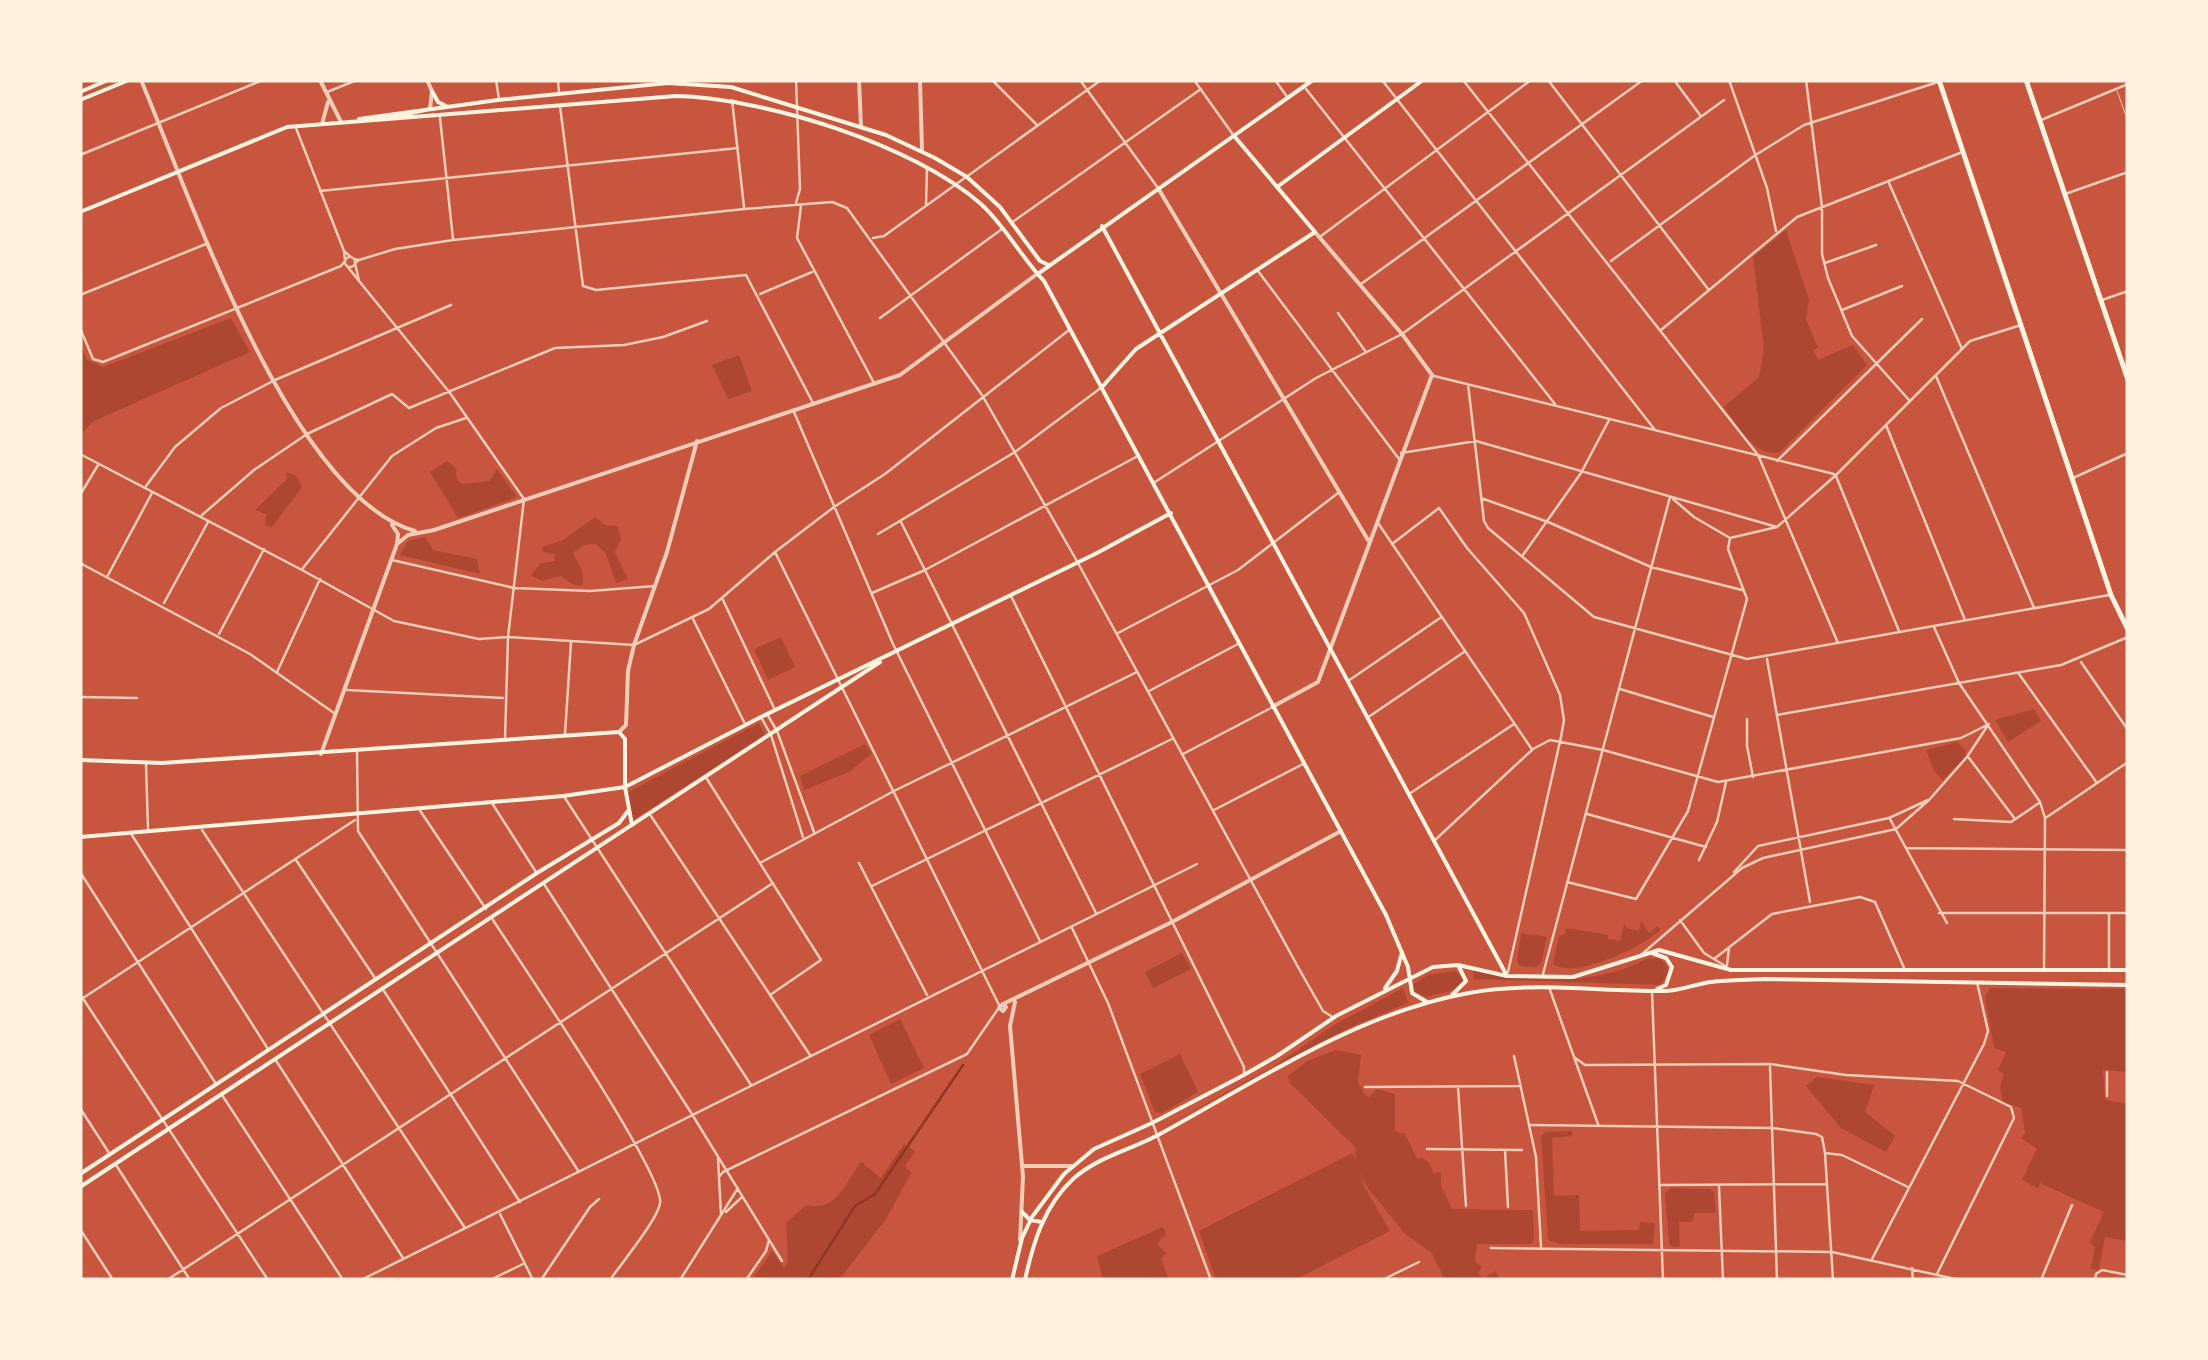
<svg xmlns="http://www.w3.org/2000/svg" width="2208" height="1360" viewBox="0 0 2208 1360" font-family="'PT Sans',sans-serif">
<rect width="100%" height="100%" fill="#c8553d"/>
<path fill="#ae4732" d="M1786,230L1809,300L1806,319L1818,348L1813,350L1818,360L1853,345L1867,365L1780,452C1755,459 1738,425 1724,407L1759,377L1764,349L1753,257Z
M231,318L250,352L94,421L80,435V344L87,360L103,367Z
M739,355L752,391L728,399L712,365Z
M447,461L456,468L457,480L463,484L489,481L497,469L517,497L458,518L430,472Z
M286,472L296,476L302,487L272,527L265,525L266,514L255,510L287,479Z
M595,517L605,525L617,526L621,539L615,552L628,579L616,583L605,552L595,544L584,545L573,553L582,570L583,586L574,585L561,576L542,581L531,575L541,563L555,561L554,554L543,552L542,547L563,540Z
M425,537L433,550L477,559L480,574L400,555L408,541Z
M781,637L795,667L768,680L754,649Z
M2034,709L2041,721L2008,742L1995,720Z
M759,723L765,735L633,820L628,792Z
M1958,742L1966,751L1965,757L1943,780L1934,771L1926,750Z
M865,744L872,753L849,772L804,790L800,776Z
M1641,921L1649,933L1658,926L1660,930C1643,947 1573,980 1553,964L1559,936L1565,934L1566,928L1608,935V939L1620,941L1624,924L1627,928L1639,931Z
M1521,933L1547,937L1541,963L1536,967L1520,966L1517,962Z
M1182,953L1191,969L1153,988L1145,972Z
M1648,958L1660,959L1666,964L1668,973L1660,985L1474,979L1473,968C1530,983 1594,987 1648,958Z
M1455,971L1464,979L1459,989L1426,997L1415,992L1414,984L1427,975Z
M1403,988L1408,1003L1353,1026L1156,1131L1273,1067L1334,1025Z
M1990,988L2128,989V1072L2103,1070L2105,1100L2128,1104V1241L2105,1237L2099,1270L2091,1269L2095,1247L2090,1242L2104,1212L2044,1185L2040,1183L2038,1188L2022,1180L2037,1149L2021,1138L2025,1133L2021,1108L2003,1102L2000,1087L2004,1074L1998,1070L2006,1052L1994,1048L1985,997Z
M900,1019L924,1068L891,1084L869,1035Z
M1336,1050L1361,1055L1358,1082L1364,1094L1369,1097L1377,1089L1395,1094V1131L1405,1134L1417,1159L1423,1158L1430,1164L1433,1173L1441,1172V1186L1452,1209L1533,1210L1534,1239L1531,1244H1477L1475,1261L1482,1267L1478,1274L1484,1278L1496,1271L1500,1280H1445L1431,1252L1405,1234L1367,1187L1360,1172L1365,1188L1390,1231L1295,1280H1216L1199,1231L1352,1153L1355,1159L1356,1148L1289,1082L1288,1076L1307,1061Z
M1180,1054L1198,1092L1162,1113L1155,1112L1140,1074Z
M1817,1077L1874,1085L1865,1112L1895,1136L1886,1152L1841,1128L1806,1086Z
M1572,1131V1136L1552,1138L1554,1196L1579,1195L1580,1231L1639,1230L1640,1222L1655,1223L1653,1244H1560L1548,1240L1541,1136L1545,1132Z
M904,1144L915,1151L905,1166L911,1173L886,1219L839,1280H752L772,1251L784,1268L788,1262L786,1223L806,1205C837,1212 844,1185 861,1162L881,1178Z
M1671,1188L1710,1189L1714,1193L1716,1213H1694L1693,1222H1679L1680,1247H1672L1669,1243L1665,1193Z
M1163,1227L1166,1234L1157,1244L1166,1253L1161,1259L1169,1280H1103L1097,1256Z"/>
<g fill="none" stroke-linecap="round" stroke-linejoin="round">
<path stroke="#8f3625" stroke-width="2.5" d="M808,1280L855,1206L875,1194L963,1065"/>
<path stroke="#f1ccb7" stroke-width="1" d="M2117,91L2128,121"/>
<path stroke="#f1ccb7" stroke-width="2.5" d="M496,80L499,99
M558,80L559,93
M796,80L800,189L796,203
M992,80L1037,125
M1080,80L1158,188
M1194,80L1234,136
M1275,80L1288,98
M1382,80L1655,430
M1463,80L1758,455L1838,643
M1548,80L1708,289
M1674,80L1700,115
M1729,80L1767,188L1776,231
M1806,80L1822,207V254L1828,278L1852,336L1909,400
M1306,89L1555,404
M327,92L357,80
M732,100L744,207
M560,106L583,286L596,290L746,275L813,403
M440,118L453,239
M2041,120L2128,84
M296,128L344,251
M80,155L263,80
M1889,183L1962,349
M320,191L738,148
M2068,193L2128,172
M926,205L927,168
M801,206L797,238L874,383
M1014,221L1201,89
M1321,236L1531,80
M873,238L884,236L1101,80
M345 262a5 5 0 1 1 10 0a5 5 0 1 1-10 0Z
M359,260L395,249L453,240L744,209L832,202L847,208L982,395L1078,563L1298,967L1323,1011L1331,1016
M1611,261L1754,156L1804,125L1938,82
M1825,263L1876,245
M347,266L359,281L355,263L359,260L354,259
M1258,271L1399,459
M359,281L450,393L524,499L508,637L505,739
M1361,284L1643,80
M760,294L812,272
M80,295L206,244
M2102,300L2128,291
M1842,310L1902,286
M1338,313L1366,352
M880,318L1002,229
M80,328L93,359L103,362L341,266L345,261L344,251L351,257
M1661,330L1797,217L1960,153
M1434,376L1834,474
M1936,376L2034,608
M1468,384L1484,521L1488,528L1594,617L1747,659L2109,595
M794,412L893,644L1040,941
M1886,425L1965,620
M1401,453L1476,441L1777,527
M80,454L302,570L394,621L479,639L508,637L634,645L709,609L775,552L834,507L885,474L1069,330
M1777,461L1922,319
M1836,476L1899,631
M2073,478L2128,453
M1155,482L1316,378L1402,334L1724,100
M146,486L175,447L221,408L275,380L451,305
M80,495L98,465
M1481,498L1548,522L1651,567L1742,590
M1673,499L1694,517L1730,538L1777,527L1836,475L1970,341L2018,326
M202,515L254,470L307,434L392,394L409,408L555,348L624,345L663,337L707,321
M901,522L1096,913
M1378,523L1531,748
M878,534L1015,452L1102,387
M1392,544L1439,508L1467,548L1524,613L1560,695L1564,720L1561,737L1508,972
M775,552L999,1005
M1523,555L1581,473L1609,420
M392,560L514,588L590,591L655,586
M80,563L250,654L334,713
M303,568L392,456L436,428L466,418
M107,577L152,493
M872,593L925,570L1136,457
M1011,596L1244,1067V1073
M723,600L775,710
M164,603L208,522
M693,619L745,724
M1934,627L1959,683L2040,802L2045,818L2044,968
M1118,633L1238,570L1338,493
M219,634L264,549
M1767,659L1810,902
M2081,662L2128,730
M277,672L320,579
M2019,674L2097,783
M1348,681L1440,618
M1620,689L1713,717
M347,690L503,698
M1149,691L1238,644
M80,697L137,698
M767,714L777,731L814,832
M1777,715L2061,665L2128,637
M761,717L771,735L803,837
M1367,718L1464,652
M1747,719V746L1753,777
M565,734L571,642
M357,752L358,831L579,1172
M1183,754L1269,709
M1969,758L2015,819
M146,764L148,829
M707,779L821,960L770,995
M1409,794L1514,724
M565,798L751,1085
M492,803L536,872
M419,809L486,909
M1214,810L1303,764
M1587,814L1706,847
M651,816L810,1055
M2047,817L2128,762
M1890,819L1947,923
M1954,819L2011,822L2039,803
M202,830L465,1228
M130,832L268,1049
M1435,840L1533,749L1550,740L1603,750L1718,782L1961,738L1989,724
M1906,848L2128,850
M296,860L375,978
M1699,860L1717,822L1726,782
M760,863L894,791L1137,672
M859,863L927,995
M80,872L216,1084
M1734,872L1758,846L1889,818L1928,800
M1567,882L1636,899L1688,811L1747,599L1728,549L1730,538
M544,884L690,1111L782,1261
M872,886L1172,739
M1939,913H2128
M493,920C518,959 665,1174 660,1203C658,1219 621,1264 610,1280
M1680,920L1704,953L1727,967
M1072,928L1108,1003L1211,1280
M1642,954L1742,868L1763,858L1896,829L1929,800L1967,757L1988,725
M1714,959L1772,914L1860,897L1875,902L1905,970
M1727,965L1729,948
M2109,968V913
M1543,974L1670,497
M1550,990L1598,1124
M384,991L520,1202
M1652,992L1663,1280
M80,994L268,1280
M80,1000L355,820
M1514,1056L1536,1157L1541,1247
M1574,1057L1585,1065L1770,1064L1846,1075L1958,1081L2011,1107L2014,1118L1937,1274
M275,1059L403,1258
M1770,1067L1777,1280
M2107,1072V1096
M1365,1087L1519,1086
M1458,1087L1466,1206
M222,1095L343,1280
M80,1108L109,1153
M1531,1125L1772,1128L1816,1134L1822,1137L1825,1153L1833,1280
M1427,1149L1522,1150
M1505,1150L1508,1207
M1825,1153L1842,1155L1908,1187
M718,1158L721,1215
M116,1165L190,1280
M719,1177L723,1172L967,1054L998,1009
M1659,1185L1826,1184
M1719,1187L1723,1280
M726,1212L742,1197
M500,1214L533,1280
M80,1229L113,1280
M1491,1248L1832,1252L1960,1280
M1872,1259L1984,1044L1988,1031L1977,982
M1912,1268L1913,1280
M167,1280L773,883
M361,1280L1197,864
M490,1280L523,1264
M541,1280L590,1207L599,1199
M680,1280L738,1188
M746,1280L766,1251L769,1240
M1382,1280L1419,1262
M2041,1280L2072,1205
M2095,1280L2096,1274L2102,1270L2128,1275"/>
<path stroke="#f1ccb7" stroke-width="4" d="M141,80C189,193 290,496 415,531
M320,80L341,122
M427,80L432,91L430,109
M859,80L861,126
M920,80L922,150
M322,124L328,102
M1158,188L1368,540
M397,544L408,535L434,530L900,375L1037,274
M1272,707L1318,682L1432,375L1402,334L1315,232
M619,732L626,725L628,671L634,645L667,552L697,441
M321,754L397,544L398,534L392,525
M1015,1002L1010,1026L1023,1177L1020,1240
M1003,1004L1172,922L1341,831
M1003,1004L1006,1007L1003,1011L999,1008Z
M1022,1166H1072"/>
<path stroke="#fff3e0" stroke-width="4" d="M432,91L438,102L446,106
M80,92L108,80
M80,100L129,80
M387,118L430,109
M359,119L498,100L668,83L731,87L886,135L935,158L967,177L1000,207L1040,261L1049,265
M1277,187L1423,80
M80,212L287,127L676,96C765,98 914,145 981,204C1006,227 1021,257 1044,281L1386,915L1408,967L1412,993L1427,1002
M1102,226L1507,976
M1039,273L1313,80
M1102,387L1136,349L1315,232L1235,137
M80,760L162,763L619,732L625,739V787L632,825
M80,837L563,796L625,787L761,717L1095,554L1171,513
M1652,953L1666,958L1672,967L1666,985L1657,989
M1385,988L1397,971L1402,952
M1452,995L1466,981L1458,965
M80,1174L537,873L619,823L628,811
M80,1187L880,662
M1022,1212L1030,1220L1042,1222
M1012,1280L1022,1238L1032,1217L1064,1174L1094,1149L1152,1123L1242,1076L1277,1056L1336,1016L1433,967L1458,965L1507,976L1573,977L1659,950L1731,970H2128
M1025,1280C1033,1243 1044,1206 1073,1179C1099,1156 1131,1150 1160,1134C1259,1080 1357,1013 1469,993C1533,981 1602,992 1666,991C1682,990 1696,984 1711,982C1728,980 1746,980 1764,979L2128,985"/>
<path stroke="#fff3e0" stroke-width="5" d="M1939,80L2111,595L2128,630
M2026,80L2128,380"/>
</g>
<rect width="2208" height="1360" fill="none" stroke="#fff3e0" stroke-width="165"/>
</svg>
